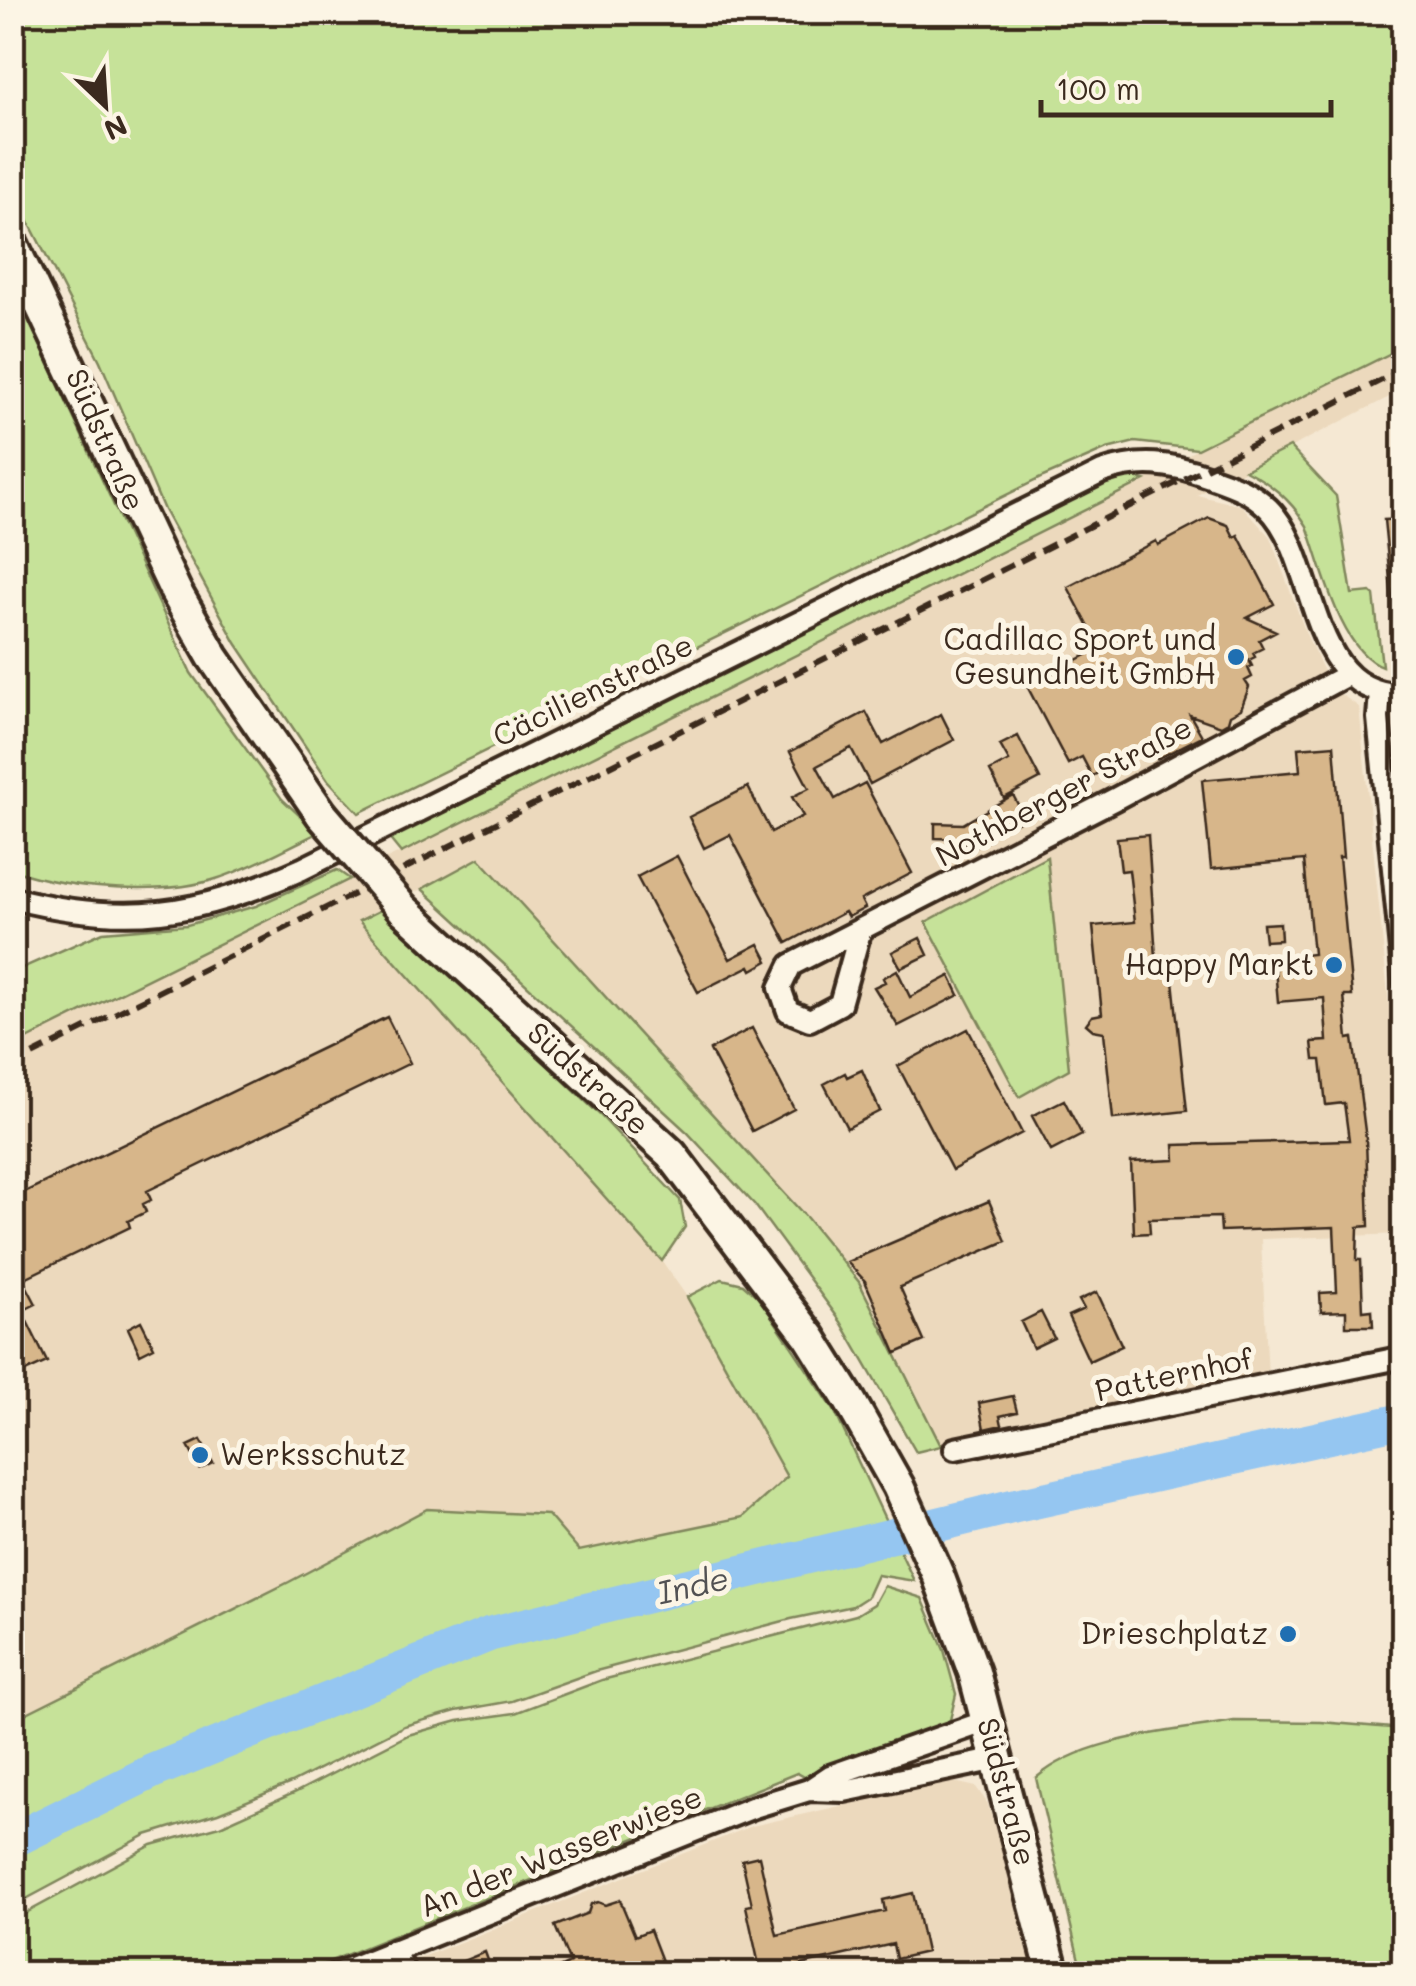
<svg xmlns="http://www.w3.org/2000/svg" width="1416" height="1986" viewBox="0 0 1416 1986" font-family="Mali,sans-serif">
<rect width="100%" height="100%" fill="#f5e8d3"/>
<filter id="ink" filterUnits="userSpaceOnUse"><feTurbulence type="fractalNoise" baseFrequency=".01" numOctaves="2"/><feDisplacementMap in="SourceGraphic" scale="20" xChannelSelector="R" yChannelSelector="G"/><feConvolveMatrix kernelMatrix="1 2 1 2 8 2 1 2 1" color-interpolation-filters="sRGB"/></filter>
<g filter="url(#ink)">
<path fill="#ecd9bd" d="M1403,347V390L1197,495L1242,506L1270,537L1307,636L1332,688L1359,707L1403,1145V1234L1261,1239L1268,1377L1076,1413L941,1446L859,1282L807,1218L479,858L359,922L662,1261L687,1297L787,1478L743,1517L579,1551L427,1509L289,1582L13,1720V1046L1145,480L1197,449Z
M950,1781L976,1787L988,1804L1037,1973L380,1974L752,1826Z"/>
<path fill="#c6e299" stroke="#80865c" stroke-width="2.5" d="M12,13H1403V347L1197,449L1135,442L1107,449L1043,477L359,813L328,780L236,643L164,510L100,361L13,191Z
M12,284L191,673L282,799L318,833C286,848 253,867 219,878C163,897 68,889 13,870Z
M1290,447L1336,496L1352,594L1371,592L1374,595L1382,666C1341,653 1321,564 1307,526C1291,500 1272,484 1245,470Z
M1123,474L1145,480L401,853L388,837Z
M1047,857L1069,1069L1019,1097L926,922Z
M479,858L807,1218L859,1282L941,1446L916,1452L841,1322L755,1205L687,1132L422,889Z
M337,870L350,879L13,1046V972L103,932L187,925L256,906Z
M383,909L600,1115L680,1200L685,1227L662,1261L359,921Z
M722,1279L743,1284L760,1299L834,1410L914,1581L877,1575L867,1597L853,1606L791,1619L596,1671L512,1701L456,1711L404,1726L291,1783L218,1813L146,1835L13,1906V1720L289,1582L427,1509L548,1515L579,1551L743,1517L787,1477L687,1297Z
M884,1586L922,1598L944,1650L956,1694L950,1720L926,1735L810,1780L797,1773L301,1973L13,1974V1920L152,1845L220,1826L296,1792L408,1735L458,1721L515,1713L602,1680L856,1615L874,1604Z
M1234,1721L1321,1722L1403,1729V1973H1082L1036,1778C1085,1736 1172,1732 1234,1721Z"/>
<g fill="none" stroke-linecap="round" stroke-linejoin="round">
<path stroke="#95c6f1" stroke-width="35" d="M12,1841L153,1771L490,1634L1014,1506L1404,1420"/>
</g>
<path fill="#d7b68a" stroke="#3b2a1e" stroke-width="2.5" d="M1209,518L1228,525L1234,537L1238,535L1274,604L1247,618L1276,631L1259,640L1263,648L1253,653L1255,657L1249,660L1252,666L1248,668L1252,677L1245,681L1249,687L1241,709L1230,715L1228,722L1221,726L1190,715L1202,736L1157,759L1150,746L1092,776L1082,757L1068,764L1027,686L1100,648L1068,587L1156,541L1158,545Z
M1404,519V609H1393L1384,520Z
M866,712L883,744L941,714L954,740L870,784L851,748L817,766L835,799L865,783L912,873L861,900L865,908L848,917L845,912L787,943L730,835L704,848L689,817L748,787L771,832L803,816L792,797L809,788L790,752Z
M1018,736L1040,779L1004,798L990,771L1009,761L1000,745Z
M1334,745L1343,857H1339L1352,996H1344L1348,1039L1353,1038L1366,1139L1369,1226L1358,1227L1357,1260H1361L1363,1311L1372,1310L1373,1326H1346V1311L1321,1312L1320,1293L1337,1292L1334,1227L1221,1231L1220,1217L1149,1219L1150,1233L1134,1234L1131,1162L1175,1160L1174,1145L1349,1140L1344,1103L1326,1105L1321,1060H1314L1312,1042L1327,1041L1324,998L1278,1002L1274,958L1313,954L1304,860L1211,869L1202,780L1300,771L1298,748Z
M1013,795L1025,818L989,837L990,840L967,849L962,839L935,838V823L963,824Z
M1148,835L1157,973L1172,971L1187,1111L1113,1119L1104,1032L1093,1030L1086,1024L1092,1016L1102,1014L1093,926L1135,922L1129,870L1121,871L1117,838Z
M677,856L730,959L759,944L768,961L752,970L750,966L698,992L637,877Z
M1280,923L1281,940L1265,941L1263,924Z
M920,938L928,955L901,968L892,952Z
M897,970L910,997L950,976L959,995L898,1026L874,987L885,982L883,978Z
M387,1017L410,1063L147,1191L151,1200L143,1204L146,1212L128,1221L130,1227L23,1279L36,1304L22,1311L47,1362L12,1378V1198Z
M752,1028L794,1109L752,1131L710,1050Z
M968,1029L1022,1133L952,1170L898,1066Z
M862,1070L880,1111L847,1128L824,1084L845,1073L847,1077Z
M1064,1100L1082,1135L1051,1151L1032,1116Z
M989,1201L1006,1241L900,1287L924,1341L896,1353L865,1281L847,1262Z
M1097,1292L1122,1346L1089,1361L1068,1316L1084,1309L1079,1300Z
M1041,1312L1054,1338L1033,1348L1021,1322Z
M141,1321L154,1347L140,1354L128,1328Z
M1013,1396L1017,1412L1000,1416L1002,1425L984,1429L979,1403Z
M201,1440L213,1463L200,1469L188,1446Z
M759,1856L777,1935L885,1911L883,1900L913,1893L926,1952L896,1959L893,1944L761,1974L746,1906L752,1905L742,1860Z
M620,1900L635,1936L650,1930L667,1974H546L570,1963L555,1926L588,1913L591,1904L598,1902L605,1905Z
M485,1952L493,1974H434V1973Z"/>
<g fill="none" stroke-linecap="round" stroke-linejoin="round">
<g stroke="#3b2a1e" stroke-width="28">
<path id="minor" d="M1380,693L1378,718L1404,980
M12,898C126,927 196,916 302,869L1102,472C1140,459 1170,463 1207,476C1229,484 1250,490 1268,508C1320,559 1305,697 1404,694
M860,932L840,1004L810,1020L788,1011L780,988L791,965L1115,799L1347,675
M955,1449L1404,1357
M809,1790L844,1791L998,1759
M395,1950L405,1974
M336,1974L754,1807L809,1790L830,1776L987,1721"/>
</g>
<g stroke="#3b2a1e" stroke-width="38">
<path id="secondary" d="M12,244L176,592L213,657L322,815
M403,909L671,1154L810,1337L850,1401L898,1486L938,1575L974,1672L1053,1974"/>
</g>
<use href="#minor" stroke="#fcf5e5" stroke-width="20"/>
<use href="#secondary" stroke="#fcf5e5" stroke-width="30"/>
<path stroke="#3b2a1e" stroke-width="6" stroke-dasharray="15 8" stroke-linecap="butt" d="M12,1065L1404,369"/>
<g stroke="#3b2a1e" stroke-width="38" stroke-linecap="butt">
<path id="secondary-bridge" d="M322,815L403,909"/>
</g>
<use href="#secondary-bridge" stroke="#fcf5e5" stroke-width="30"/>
</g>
</g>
<g fill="#1f6fb2" stroke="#fcf5e5" stroke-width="4">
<circle cx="1236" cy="657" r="10"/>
<circle cx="1334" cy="965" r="10"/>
<circle cx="200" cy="1455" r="10"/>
<circle cx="1288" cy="1634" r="10"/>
</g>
<g text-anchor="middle" stroke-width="10" stroke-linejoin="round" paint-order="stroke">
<g font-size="30" fill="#3b2a1e" stroke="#fcf5e5">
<text transform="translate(105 440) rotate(66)" y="10">Südstraße</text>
<text transform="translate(593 691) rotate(-26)" y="10">Cäcilienstraße</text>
<text transform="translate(1064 792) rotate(-28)" y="10">Nothberger Straße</text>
<text transform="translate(588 1079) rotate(42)" y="10">Südstraße</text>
<text transform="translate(1174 1375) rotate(-12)" y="10">Patternhof</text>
<text transform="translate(1006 1792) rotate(75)" y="10">Südstraße</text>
<text transform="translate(561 1852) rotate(-22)" y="10">An der Wasserwiese</text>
</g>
<g font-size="30" fill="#3b2a1e" stroke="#fcf5e5" text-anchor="end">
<text x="1216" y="650">Cadillac Sport und<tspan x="1216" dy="34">Gesundheit GmbH</tspan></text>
<text x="1314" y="975">Happy Markt</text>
<text x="220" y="1465" text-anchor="start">Werksschutz</text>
<text x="1268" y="1644">Drieschplatz</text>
</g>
<g font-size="32" font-style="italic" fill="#525153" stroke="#fcf5e5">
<text transform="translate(693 1586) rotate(-13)" y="11">Inde</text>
</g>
</g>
<rect width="1416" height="1986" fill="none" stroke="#fcf5e5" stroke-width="50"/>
<rect x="25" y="25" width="1366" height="1936" fill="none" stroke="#3b2a1e" stroke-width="4" filter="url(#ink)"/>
<g transform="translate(105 105) rotate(155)" stroke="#fcf5e5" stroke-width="8" paint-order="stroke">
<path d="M0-8L18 38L0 25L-18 38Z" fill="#3b2a1e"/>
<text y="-15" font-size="28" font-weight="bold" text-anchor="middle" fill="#3b2a1e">N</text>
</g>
<path d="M1041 100v15h290v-15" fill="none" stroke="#3b2a1e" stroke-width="5"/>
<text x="1056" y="100" font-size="30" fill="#3b2a1e" stroke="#fcf5e5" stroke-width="8" paint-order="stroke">100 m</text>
</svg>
